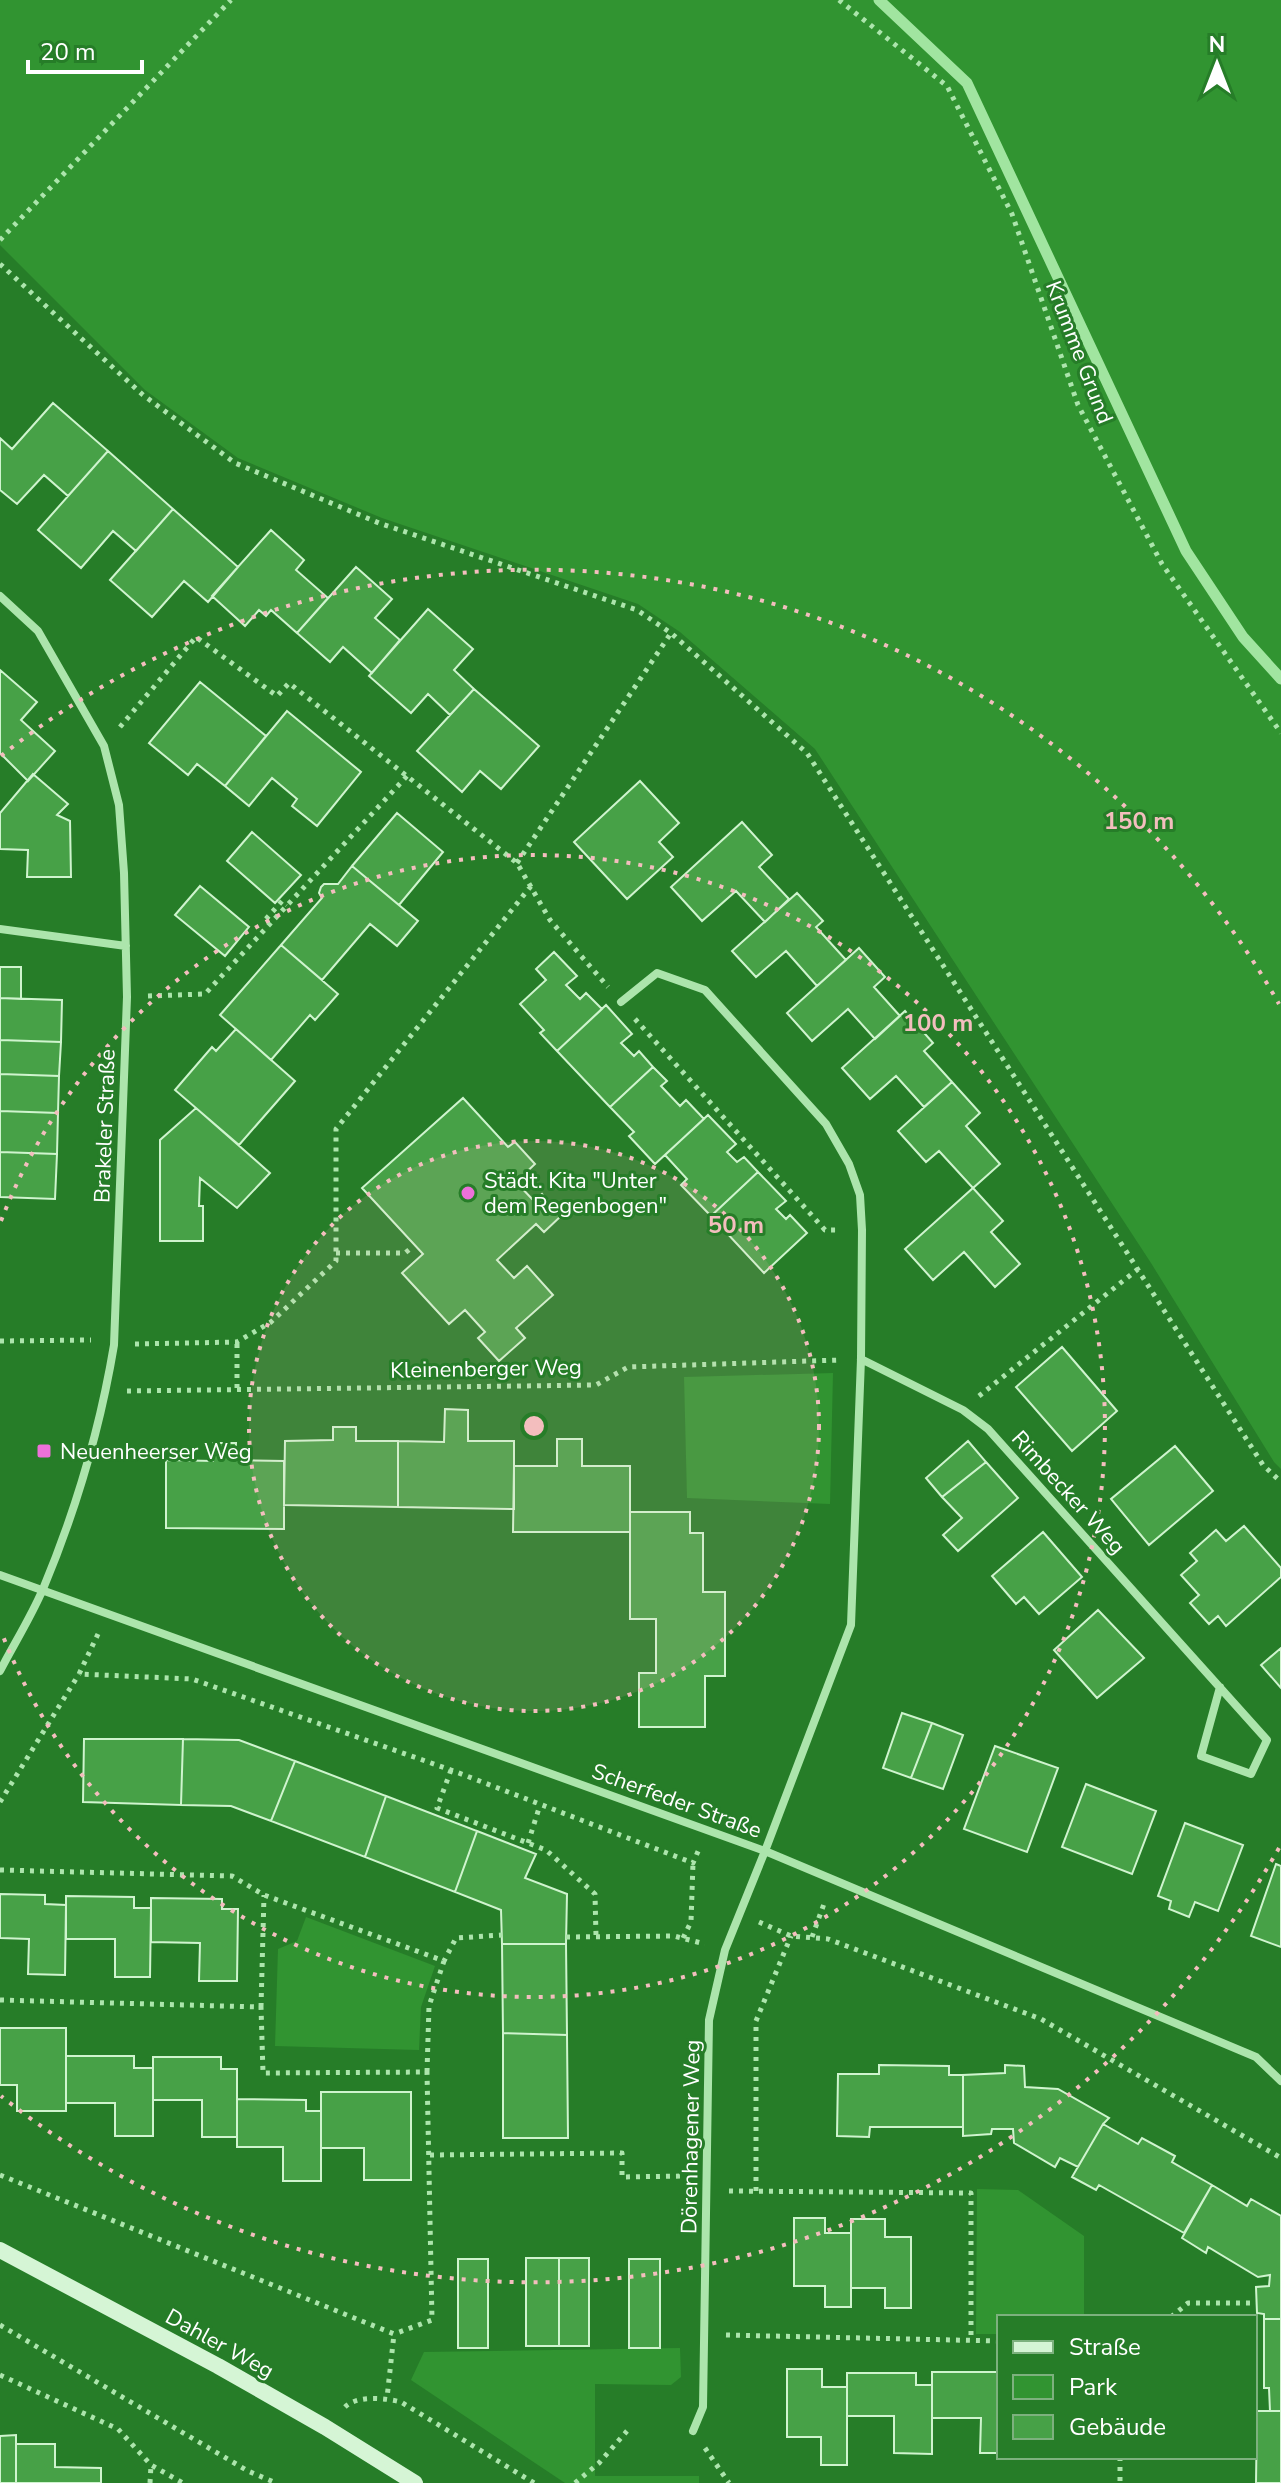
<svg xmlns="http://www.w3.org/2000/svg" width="1281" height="2483" viewBox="0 0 1281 2483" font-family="'Nunito Sans',sans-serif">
<rect width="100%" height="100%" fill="#267d28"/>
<path fill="#319431" d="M0,0H1281V1469L1274,1462L1151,1263L815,749L680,632L638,604L382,518L238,458L145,390L0,245Z
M833,1373L830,1504L687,1498L684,1377Z
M306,1917L435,1966L421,2007L419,2050L275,2046L278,1949L297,1941Z
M977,2189L1018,2190L1084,2236V2317H999V2334H976Z
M680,2348L681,2377L671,2385L595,2384V2476H699V2483H565L411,2380L424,2352Z"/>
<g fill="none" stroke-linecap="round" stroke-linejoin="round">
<path stroke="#a1e5a0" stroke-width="11" d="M879,0L967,83L1186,551L1243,637L1281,679"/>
</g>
<path fill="#47a147" stroke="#cff4ce" stroke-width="2" d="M53,403L108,451L68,496L44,475L17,504L0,490V438L12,449Z
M108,451L173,509L136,551L113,531L81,568L38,530Z
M173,509L238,567L208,602L184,581L152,617L110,580Z
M271,530L304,560L296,570L328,598L297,633L271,610L266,616L259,610L245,626L212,596Z
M356,567L392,599L375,618L400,640L372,673L343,647L330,662L297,633Z
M428,609L473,649L454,670L474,689L450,715L428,694L411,713L369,676Z
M0,670L37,702L21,720L55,751L28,781L0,753Z
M200,682L266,736L225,786L197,764L188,775L149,743Z
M474,689L539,746L501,789L480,771L462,792L417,751Z
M287,711L361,772L317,826L292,806L297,799L272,778L249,806L225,786Z
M33,774L68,804L57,815L70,821L71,877H27L28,850L0,849V813Z
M640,781L679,823L659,842L673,857L627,899L574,842Z
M397,813L443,852L399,905L352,866Z
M742,822L772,855L759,867L789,899L765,922L736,891L702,921L671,887Z
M252,832L301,875L275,903L227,861Z
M352,866L418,921L397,946L370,924L322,980L281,945L322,898L319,893L321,887L324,884H338Z
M200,886L249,927L225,956L175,915Z
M797,893L823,921L816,927L846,960L817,986L786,951L756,977L732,951Z
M281,945L338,994L315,1020L310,1015L271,1060L220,1015Z
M859,948L885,977L874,987L900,1016L875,1039L848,1009L812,1041L787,1013Z
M554,952L577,976L566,985L580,999L586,993L602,1009L557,1051L540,1033L544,1030L520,1004L546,980L536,969Z
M0,967H21V999L0,998Z
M0,998L62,1000L61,1042L0,1040Z
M606,1005L632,1034L621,1043L634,1056L639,1051L653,1067L610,1107L557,1051Z
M905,1011L933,1043L924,1051L952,1082L924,1107L896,1076L870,1099L842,1068Z
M236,1029L295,1081L239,1145L175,1090L212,1047L216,1051Z
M0,1040L61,1042L59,1076L0,1074Z
M653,1067L667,1081L661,1086L680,1106L686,1100L704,1119L655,1164L629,1136L634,1132L610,1107Z
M0,1074L59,1076L58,1113L0,1111Z
M952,1082L980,1113L966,1126L1000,1164L973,1188L939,1151L926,1162L898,1131Z
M463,1098L508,1147L515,1142L535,1164L516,1182L534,1201L542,1194L561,1216L544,1232L536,1224L497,1260L514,1278L527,1266L553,1295L516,1328L525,1338L499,1361L478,1338L485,1332L465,1310L449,1324L402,1273L423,1254L362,1188Z
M196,1108L270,1173L237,1208L200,1178L199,1206H203V1241H160V1140Z
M0,1111L58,1113L57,1154L0,1152Z
M708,1115L736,1144L727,1152L737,1162L744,1157L758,1172L711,1216L681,1185L687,1179L665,1155Z
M0,1152L57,1154L55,1199L0,1197Z
M758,1172L786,1201L776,1209L786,1219L790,1215L807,1233L764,1273L711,1216Z
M973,1188L1003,1221L991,1232L1020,1264L995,1287L964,1252L933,1280L905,1249Z
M1062,1347L1117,1411L1072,1451L1016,1387Z
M445,1409L468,1410V1441H514V1509L398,1507V1441L444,1442Z
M333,1427H356V1441H398V1507L284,1505L285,1441L333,1440Z
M557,1439H582V1466H630V1532H513L514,1466H557Z
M968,1441L986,1462L942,1497L926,1478Z
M213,1443H236L235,1460L284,1461V1529L166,1528V1460L213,1461Z
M1175,1446L1213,1491L1149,1545L1111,1499Z
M986,1462L1018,1498L958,1551L943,1535L962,1518L942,1497Z
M630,1512H690V1533H703V1592H725V1676H705V1727H639V1673H656V1619H630Z
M1244,1526L1281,1568V1577L1226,1626L1218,1616L1209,1624L1190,1603L1199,1595L1181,1575L1197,1561L1190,1553L1216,1530L1226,1541Z
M1043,1532L1082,1577L1039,1614L1024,1597L1016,1604L992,1576Z
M1098,1610L1144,1658L1097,1698L1054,1650Z
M1281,1648V1688L1261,1665Z
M902,1713L932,1723L911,1778L883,1768Z
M932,1723L963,1735L943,1789L911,1778Z
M84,1739H183L181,1805L83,1802Z
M183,1739L239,1740L295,1761L271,1821L231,1806L181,1805Z
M995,1746L1058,1768L1027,1852L964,1829Z
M295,1761L386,1796L365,1857L271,1821Z
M1086,1784L1156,1811L1132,1874L1062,1847Z
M386,1796L477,1831L455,1892L365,1857Z
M1185,1823L1243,1845L1218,1911L1195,1902L1189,1917L1169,1909L1171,1901L1158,1896Z
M477,1831L536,1854L525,1878L567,1894L566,1944H502L501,1910L455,1892Z
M1276,1864L1281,1866V1947L1251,1936Z
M0,1894L45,1895V1904L66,1905L65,1975L28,1974L29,1939L0,1938Z
M66,1896L134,1897V1908H151L150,1977H115V1939H66Z
M151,1898L222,1899V1909H238L237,1981H199L200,1943L151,1942Z
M502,1944H566L567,2035L503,2033Z
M0,2028H66V2111H17V2085H0Z
M503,2033L567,2035L568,2138H503Z
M66,2056H134V2068H153V2136H115V2103H66Z
M153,2057H221V2069H237V2137H202V2100H153Z
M879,2065L949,2066V2075H963V2127H870L869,2137L837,2136L838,2074H879Z
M1005,2065L1024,2066L1025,2087L1058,2089L1109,2118L1103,2124L1078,2167L1060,2158L1055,2167L1014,2143L1013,2129H992L991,2134L963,2136V2075L1005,2073Z
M321,2092H411V2180H364V2148H321Z
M237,2099L306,2100V2111H321V2181H283V2147H237Z
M1103,2124L1138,2144L1142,2138L1175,2156L1172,2162L1212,2185L1184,2233L1099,2185L1096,2190L1072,2177Z
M1212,2185L1247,2206L1251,2199L1281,2216V2319H1264V2314L1257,2313L1256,2287L1269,2286L1270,2275L1258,2277L1208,2247L1206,2253L1182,2238Z
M794,2218H825V2233H851V2307H825V2286H794Z
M851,2219H885V2237H911V2308H885V2288H851Z
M526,2258H559V2346H526Z
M559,2258H589V2346H559Z
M458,2259H488V2348H458Z
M629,2259H660V2348H629Z
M1264,2319H1281V2411H1270L1269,2388H1264Z
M787,2369H822V2387H847V2465H821V2437H787Z
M932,2372H999V2453H980L981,2418H932Z
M847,2373H916V2385H932V2454L894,2453V2416H847Z
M1257,2411H1281V2483H1256Z
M16,2435V2483H0V2436Z
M16,2444H55V2467L101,2468V2483H16Z"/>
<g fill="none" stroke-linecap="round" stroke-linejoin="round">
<path stroke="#ace5ac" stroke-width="5" stroke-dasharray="4 6" stroke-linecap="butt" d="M839,0L947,86L1012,214L1078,405L1162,564L1281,733
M0,240L231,0
M0,264L143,395L235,463L379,523L637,610L671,633L807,753L1263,1465L1281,1482
M120,727L196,637L277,696L289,683L517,863L550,920L608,987
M517,863L671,633
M266,919L282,901L287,905
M148,996L205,994L407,776
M635,1019L825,1230H839
M336,1253H405L410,1249
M0,1341L91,1340
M135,1344L237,1342L271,1322L336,1261V1129L531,886
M237,1388V1342
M127,1391L596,1385L628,1367L840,1360
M979,1396L1138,1269
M98,1634L79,1674L192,1679L451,1770L693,1863L699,1849
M451,1770L437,1808L546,1850L595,1894L596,1936
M0,1802L79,1674
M528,1843L540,1805
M0,1870L232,1876L264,1895L444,1961L456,1938L502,1935
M759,1922L791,1936L828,1939L1041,2019L1281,2158
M566,1937L674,1936L705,1944
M812,1937L825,1901
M683,1938L691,1922L693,1863
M0,2000L261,2007L263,2073L427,2072L432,2320L394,2334
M261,2007L264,1895
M427,2072L429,2006L444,1961
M430,2155L622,2153V2177L685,2176
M0,2175L394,2334L387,2398
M729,2191L971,2193V2340
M756,2191V2021L791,1936
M1171,2317L1188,2303H1256
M0,2325L248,2471L276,2483
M726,2335L999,2341
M0,2375L118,2429L151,2465L183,2483
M345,2407C357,2395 385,2398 401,2402L534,2483
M705,2448L729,2483
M1120,2457V2483
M150,2483L151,2465
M575,2483L599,2463L627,2431"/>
<path stroke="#ace5ac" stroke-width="8" d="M0,596L38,631L104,746L119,805L124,873L127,997L114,1345C100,1429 76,1510 43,1589C31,1617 14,1644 0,1671
M0,929L126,946
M621,1002L657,973L705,990L826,1124L849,1164L860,1195L862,1230L861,1359L851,1625L765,1851L725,1950L709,2020L703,2407L693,2431
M861,1359L963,1410L988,1429L1267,1740L1251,1774L1201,1756L1220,1687
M0,1575L765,1851L1256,2057L1281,2081"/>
<path stroke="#d5f5d5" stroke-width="16" d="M0,2250L218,2366L325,2427L415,2483"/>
</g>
<circle cx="534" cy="1426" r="285" fill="#f3bebe" fill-opacity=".12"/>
<g fill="none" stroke="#f3bebe" stroke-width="4" stroke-dasharray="4 8">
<circle cx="534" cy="1426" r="285"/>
<path d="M1 1221A571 571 0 1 1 1 1631"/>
<path d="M1279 1848A856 856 0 0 1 1 2096M1 756A856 856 0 0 1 1279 1004"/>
</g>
<g fill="#ed71d9" stroke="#267d28" stroke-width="3">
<circle cx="468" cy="1193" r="8"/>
<rect x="36" y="1443" width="16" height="16" rx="4"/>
</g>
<g text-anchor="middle" stroke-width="6" stroke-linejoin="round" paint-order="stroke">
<g font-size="22" fill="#fff" stroke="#267d28">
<text transform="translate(1080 352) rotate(69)" y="8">Krumme Grund</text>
<text transform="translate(104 1126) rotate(-88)" y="8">Brakeler Straße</text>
<text transform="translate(486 1368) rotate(-1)" y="8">Kleinenberger Weg</text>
<text transform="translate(1069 1492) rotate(48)" y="8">Rimbecker Weg</text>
<text transform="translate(677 1800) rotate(20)" y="8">Scherfeder Straße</text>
<text transform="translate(690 2137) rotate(-89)" y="8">Dörenhagener Weg</text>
<text transform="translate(220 2343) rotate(29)" y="8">Dahler Weg</text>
</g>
<g font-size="22" fill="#fff" stroke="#267d28" text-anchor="start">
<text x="484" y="1188">Städt. Kita "Unter<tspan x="484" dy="25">dem Regenbogen"</tspan></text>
<text x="60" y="1459">Neuenheerser Weg</text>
</g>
</g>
<circle cx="534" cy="1426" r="12" fill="#f3bebe" stroke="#267d28" stroke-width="4"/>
<g font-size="24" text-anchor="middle" font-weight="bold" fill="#f3bebe" stroke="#267d28" stroke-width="6" stroke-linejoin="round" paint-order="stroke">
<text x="1139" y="829">150 m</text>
<text x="938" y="1031">100 m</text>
<text x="736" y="1233">50 m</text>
</g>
<rect x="997" y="2315" width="260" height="144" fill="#267d28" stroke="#7db17e" stroke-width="2"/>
<rect x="1013" y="2341" width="40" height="12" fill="#d5f5d5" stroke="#7db17e" stroke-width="2"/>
<text x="1069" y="2355" font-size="24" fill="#ffffff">Straße</text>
<rect x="1013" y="2375" width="40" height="24" fill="#319431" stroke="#7db17e" stroke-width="2"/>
<text x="1069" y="2395" font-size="24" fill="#ffffff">Park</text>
<rect x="1013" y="2415" width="40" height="24" fill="#47a147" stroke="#7db17e" stroke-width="2"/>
<text x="1069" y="2435" font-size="24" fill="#ffffff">Gebäude</text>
<g transform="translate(1217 64)" stroke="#267d28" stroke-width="6" paint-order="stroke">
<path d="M0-6L14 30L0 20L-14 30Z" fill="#ffffff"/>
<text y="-12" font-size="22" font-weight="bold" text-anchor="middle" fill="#ffffff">N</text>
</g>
<path d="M28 60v12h114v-12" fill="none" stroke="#ffffff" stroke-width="4"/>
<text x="40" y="60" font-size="24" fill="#ffffff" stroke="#267d28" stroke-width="6" paint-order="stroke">20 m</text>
</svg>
